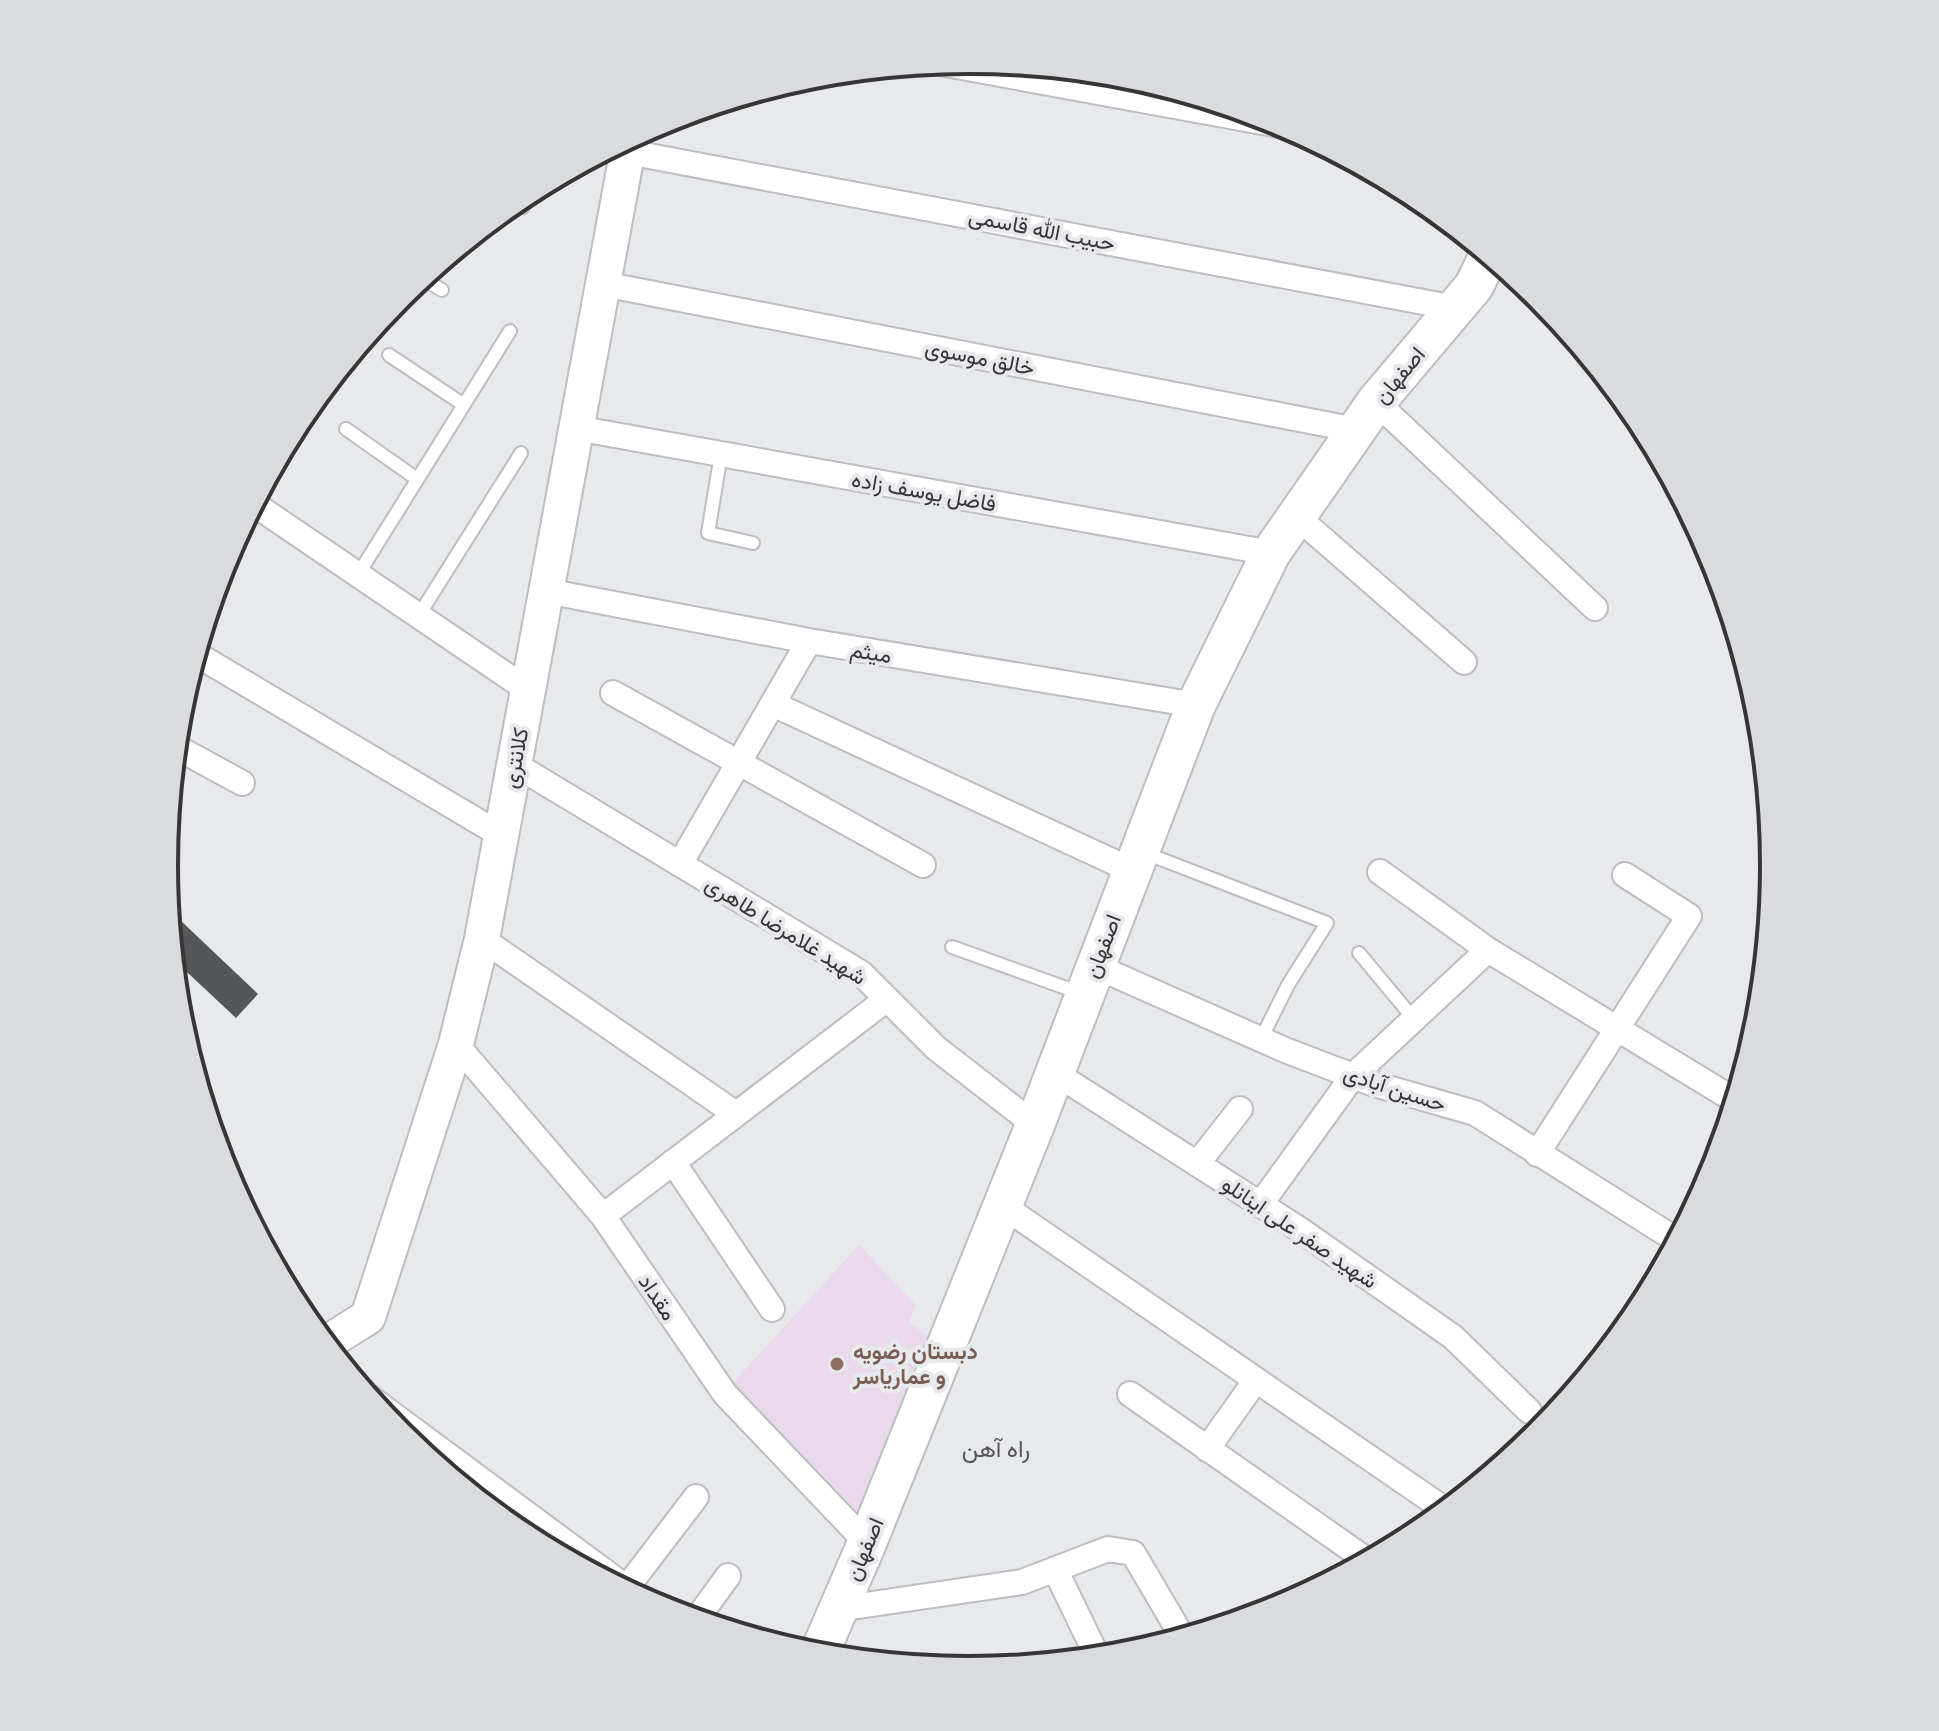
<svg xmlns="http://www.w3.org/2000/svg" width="1939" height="1731" viewBox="0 0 1939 1731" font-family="'Archivo Narrow',Vazirmatn,sans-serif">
<rect width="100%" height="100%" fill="#e8e9ec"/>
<path fill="#ead9eb" d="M859,1245L916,1305L909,1322L934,1341L855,1522L729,1387Z"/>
<path fill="#545658" d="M180,920L258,994L236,1018L173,959L170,930Z"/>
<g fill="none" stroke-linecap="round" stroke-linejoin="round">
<g stroke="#bcbdc0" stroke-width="16">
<path id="lane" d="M515,202L523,207
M422,278L442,290
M389,355L464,405
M346,429L417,479
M721,454L708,533L753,543
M359,573L510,331
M419,615L521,453
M1145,853L1327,923L1288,985L1261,1039
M952,947L1080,993
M1359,953L1414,1019"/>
</g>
<g stroke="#bcbdc0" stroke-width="28">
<path id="street" d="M940,63L1289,127
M628,152L1455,308
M603,284L1356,430
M1376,402L1595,608
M576,428L1271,553
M254,504L528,690
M1296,516L1464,662
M546,591L809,641L1196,705
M196,654L501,835
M613,693L923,865
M773,704L1131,870
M176,747L242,783
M514,764L861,973L936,1048L1035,1125
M680,864L809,641
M1380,872L1488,950L1736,1101
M482,939L736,1114
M1095,966L1285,1050L1374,1084L1475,1113L1678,1241
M456,1044L603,1216L725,1394L867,1543
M1055,1073L1299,1229L1453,1337L1529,1411
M1537,1154L1689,916L1625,875
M673,1162L772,1309
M1197,1164L1240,1109
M1260,1205L1353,1076L1488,950
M1003,1206L1441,1507
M603,1216L887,999
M1130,1394L1368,1561
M369,1397L643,1600
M1207,1449L1256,1380
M1055,1569L1098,1658
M625,1590L696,1497
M838,1609L1022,1582L1108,1549L1133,1553L1183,1638
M696,1620L728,1576"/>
</g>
<g stroke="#bcbdc0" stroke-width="38">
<path id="secondary" d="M325,1344L368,1317L456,1044L482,939L630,138"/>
</g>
<g stroke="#bcbdc0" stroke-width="42">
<path id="primary" d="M818,1656L867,1543L1035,1125L1196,705L1271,553L1376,402L1474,286L1489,255"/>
</g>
<use href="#lane" stroke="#fff" stroke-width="12"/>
<use href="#street" stroke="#fff" stroke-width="24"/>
<use href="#secondary" stroke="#fff" stroke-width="34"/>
<use href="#primary" stroke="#fff" stroke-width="38"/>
</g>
<circle fill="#8d6e63" stroke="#e8e9ec" stroke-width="3" cx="837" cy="1364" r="8"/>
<g text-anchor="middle" stroke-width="8" stroke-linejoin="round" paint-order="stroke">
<g font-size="22" fill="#363637" stroke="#e8e9ec">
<text transform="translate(1042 229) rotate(11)" y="8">حبیب الله قاسمی</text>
<text transform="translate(980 357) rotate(11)" y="8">خالق موسوی</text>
<text transform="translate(1399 375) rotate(-50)" y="8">اصفهان</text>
<text transform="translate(924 491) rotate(10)" y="8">فاضل یوسف زاده</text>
<text transform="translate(871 652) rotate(9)" y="8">میثم</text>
<text transform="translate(515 758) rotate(-79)" y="8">کلانتری</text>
<text transform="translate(786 930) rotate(32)" y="8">شهید غلامرضا طاهری</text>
<text transform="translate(1102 946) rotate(-69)" y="8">اصفهان</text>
<text transform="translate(1395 1088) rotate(18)" y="8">حسین آبادی</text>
<text transform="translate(1300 1232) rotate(34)" y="8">شهید صفر علی اینانلو</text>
<text transform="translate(658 1297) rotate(56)" y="8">مقداد</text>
<text transform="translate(864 1549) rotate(-67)" y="8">اصفهان</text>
</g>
<g font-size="22" font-weight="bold" fill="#785e54" stroke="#e8e9ec" text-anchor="start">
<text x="853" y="1359">دبستان رضویه<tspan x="853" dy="25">و عماریاسر</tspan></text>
</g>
<g font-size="24" fill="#565759" stroke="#e8e9ec">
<text x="996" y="1457">راه آهن</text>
</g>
</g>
<path d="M0 0H1939V1731H0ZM178 865a791 791 0 1 1 1582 0a791 791 0 1 1-1582 0Z" fill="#dadbde" fill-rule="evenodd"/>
<path fill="none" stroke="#363637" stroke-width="4" d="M178 865a791 791 0 1 1 1582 0a791 791 0 1 1-1582 0Z"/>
</svg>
